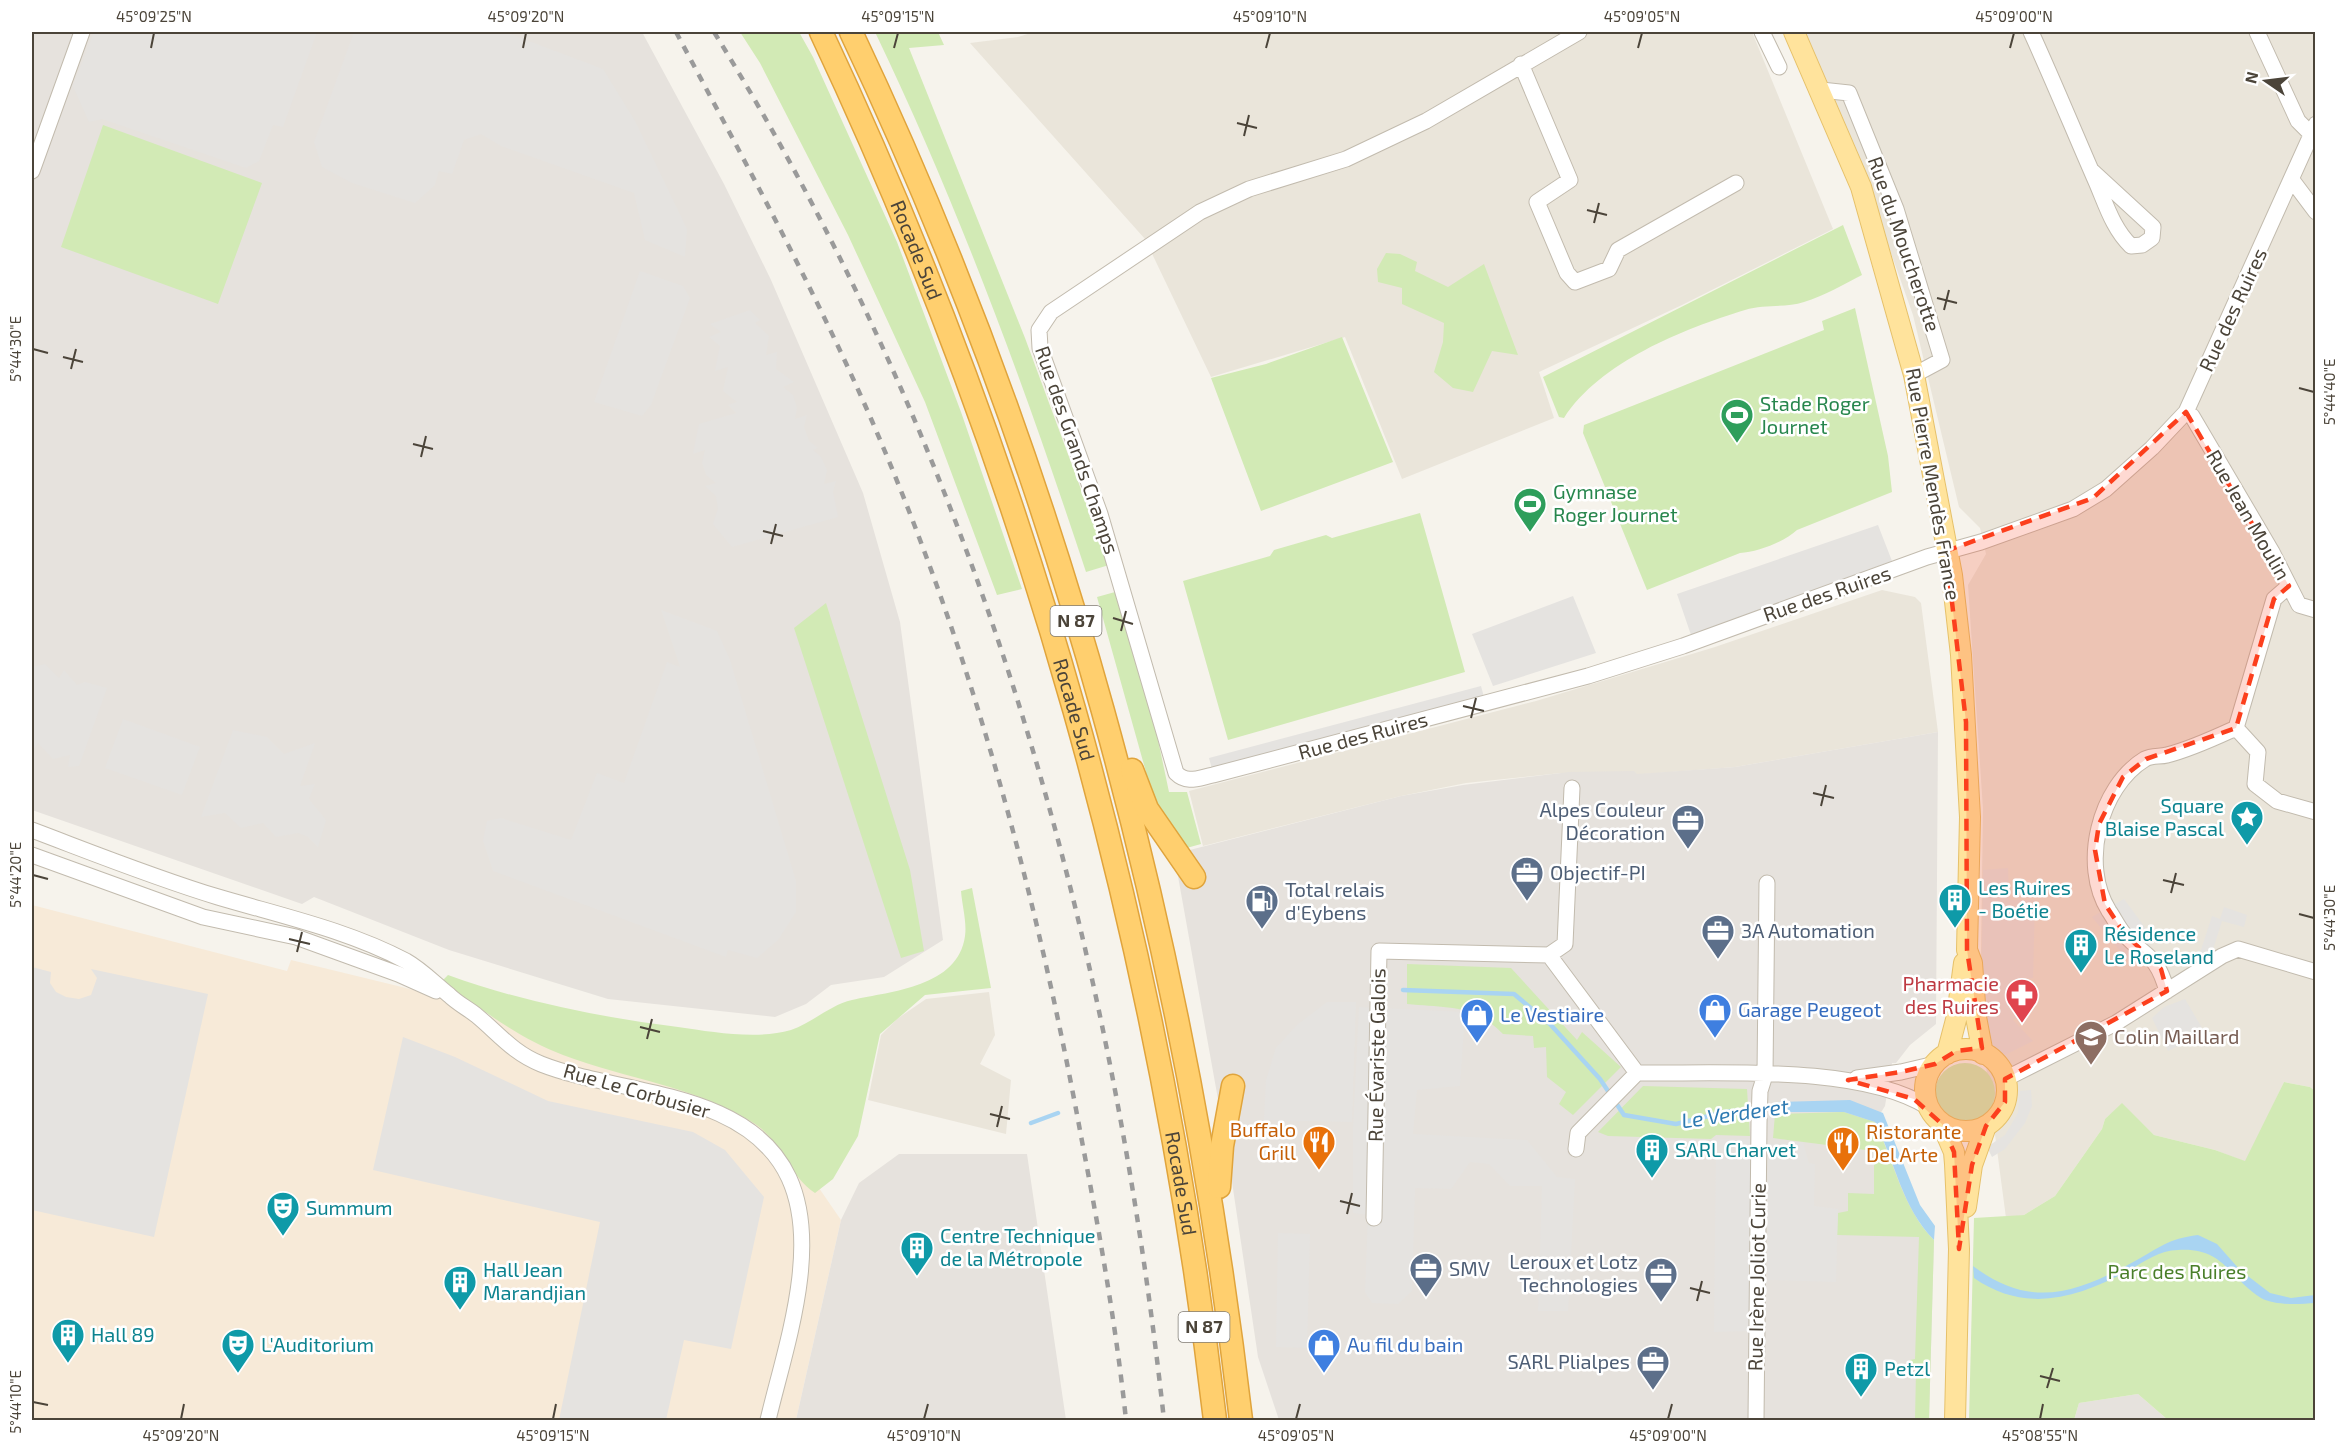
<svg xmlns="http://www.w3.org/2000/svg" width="2347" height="1452" viewBox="0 0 2347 1452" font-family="'Exo 2',sans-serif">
<rect width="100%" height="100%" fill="#f6f3ec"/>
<path fill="#eae5da" d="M1034,32H1752L1833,229L1682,305L1539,372L1554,418L1402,479L1345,337L1211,377L1145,239L970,43L1018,37Z
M1802,32H2315V1091L2310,1087L2284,1082L2246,1162L2215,1150L2154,1135L2122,1104L2105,1119L2102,1129L2055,1196L2024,1215L2006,1218L1980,1021L1983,809L1968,585L1986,554L1980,528L1959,507L1913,315L1854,149Z
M1882,590L1915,597L1921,603L1938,732L1735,767L1633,775L1561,773L1466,783L1401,796L1203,846L1189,791L1536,701L1715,647Z
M989,992L995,1035L980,1064L1011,1080L1006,1134L868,1100L881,1035L897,1019L926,999Z"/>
<path fill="#f7ead8" d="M32,905L287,971L291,960L410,989L653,1070L768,1114L841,1220L796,1420H32Z"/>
<path fill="#e6e2dd" d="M32,32H642L724,184L771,280L863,493L900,622L943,940L884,977L831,985L806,1004L775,1017L608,999L449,950L314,897L302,904L32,810Z
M1938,732L1936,1024L1910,1045L1896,1063H1892L1885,1106L1875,1122L1921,1228L1934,1240L1929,1420H1279L1258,1357L1228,1155L1174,854L1401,796L1463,785L1569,772L1634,771L1637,774L1735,767Z
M899,1154H1027L1066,1420H796L841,1220L859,1183Z
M2138,1394L2168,1420H2074L2079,1403Z"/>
<path fill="#d2eab5" d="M740,32H799L813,57L897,242L961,412L1022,589L997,595L925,402L848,235L760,63Z
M875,32H938L944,45L909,48L1025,338L1109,565L1086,572C1025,387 959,207 875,32Z
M103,125L262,183L218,304L61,247Z
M1843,225L1862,275C1844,284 1824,296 1804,302C1786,308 1764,304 1745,310C1683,329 1600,362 1564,418L1559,417L1543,377Z
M1386,253L1400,254L1417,262L1415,271L1448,287L1484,264L1518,355L1492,351L1473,392L1453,388L1434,372L1443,342L1444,323L1402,304V288L1378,282L1377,269Z
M1855,308L1888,456L1892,492L1797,530C1784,542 1758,552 1740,553L1647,590L1583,433L1584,425L1824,330L1822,321Z
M1342,337L1393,462L1261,511L1211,378L1266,364Z
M1420,513L1465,672L1228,740L1183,581L1270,556L1274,550L1326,535L1332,538Z
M1115,592L1154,721L1169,792H1187L1201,844L1183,849L1147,790L1146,772L1097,597Z
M826,603L910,870L924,951L901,958L794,628Z
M972,888L991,988L925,995L880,1034L858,1136L833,1179L815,1193C789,1176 781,1139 752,1122C694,1086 626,1079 563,1055C518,1038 481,1009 442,981L448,975C523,1002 599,1017 678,1027C713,1032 756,1040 791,1030C812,1023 830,1005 852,1000C892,991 958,987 965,936C967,922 962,905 961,891Z
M1407,964L1511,968L1577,1040L1582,1032L1621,1067L1573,1115L1559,1104L1566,1092L1547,1077L1546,1047L1534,1048L1533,1036L1503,1034C1474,1004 1447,1008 1407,1004Z
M1935 1093a30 30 0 1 1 60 0a30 30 0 1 1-60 0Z
M2284,1082L2310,1087L2315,1091V1420H2168L2138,1394L2079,1403L2074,1420H1969L1974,1218L2024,1215L2055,1196L2102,1129L2105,1119L2122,1103L2154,1135L2215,1150L2245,1161Z
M1643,1086L1747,1089L1750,1136L1716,1135L1711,1139L1608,1136L1598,1132Z
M1844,1112L1875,1122C1894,1161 1902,1208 1934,1240L1929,1420H1915L1916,1370H1909L1910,1360L1915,1359L1919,1237L1837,1235L1838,1213L1848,1211V1193L1874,1194V1151L1773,1138L1775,1114Z"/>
<path fill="#e5e3e0" d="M94,32H317L283,127L273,125L259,161L246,168L102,119L89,122L73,86Z
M354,32H505L603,69L635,121L687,229L685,257L645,240L634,193L501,146L481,134L464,140L452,174L439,171L435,185L415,203L352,183L322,167L314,142Z
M640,271L683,286L690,298L651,405L642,416L594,402Z
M750,310L760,320L755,323L769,336L766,355L777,352L776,369L794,382L783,387L793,395L797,408L795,419L807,415L804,427L809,441L818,448L813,450L821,457L827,470L824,484L836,481L833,492L838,517L732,547L713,524L718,509L716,496L705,486L716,483L706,475L702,463L705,450L693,454L699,424L736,413L728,405L737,402L723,391L728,367L715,371L720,346L709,337L721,332L710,324Z
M1878,525L1892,561L1691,635L1677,594Z
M1573,596L1596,653L1493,686L1472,634Z
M661,610L717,631L730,660L796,881V912L778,940L757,958L728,950L726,957L493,871L483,841L487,821L501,818L571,840L597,773L624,783L667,662L680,667Z
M45,664L59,678L64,670L77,685L85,682L107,688L79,766L68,767L70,755L53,759L38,743L32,752V667Z
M1481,686L1484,697L1212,769L1209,758Z
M123,719L200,747L182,795L105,768Z
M233,730L267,737L284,754L315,743L300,786L315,784L309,799L326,820L318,847L308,837L298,833L276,837L263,823L241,828L225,813L201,817Z
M2008,868L2009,900H2035L2033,978L2016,979L2015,1002L2022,1015L2013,1020L2033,1041L2001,1057L1987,1040L1981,1014L1983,870Z
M2124,899L2150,934L2149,951L2130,963L2092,917Z
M2224,907L2247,915L2244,927L2222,921L2210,959L2199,956L2212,916L2220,919Z
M32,967L51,972L50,983L56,992L66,997L79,999L91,995L97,978L91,969L208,994L154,1237L32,1210Z
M2185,999L2205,1033L2168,1051L2152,1018L2164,1007Z
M1327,1002H1356L1352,1122L1264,1120L1266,1080L1276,1048L1297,1025Z
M1359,1007L1465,1012L1460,1086L1417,1090L1413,1134L1527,1140L1557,1177L1575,1179L1568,1311H1538L1542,1186H1510L1489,1164L1470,1162L1451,1189L1415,1188L1412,1291L1398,1304L1372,1303L1365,1292L1368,1215L1353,1213V1129Z
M403,1037L455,1057L548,1101L693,1132L725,1150L764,1197L731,1349L684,1340L666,1420H559L600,1222L373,1170Z
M2031,1090L2032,1106L2025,1123L2005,1149L1992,1157L1987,1147L2005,1135L2018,1113L2020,1091Z
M1716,1139H1755L1749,1331L1714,1332Z
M1803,1142L1809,1163L1815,1164L1814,1206L1838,1209L1836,1282L1768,1280V1144Z
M1278,1233L1310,1234L1307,1348L1276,1347Z"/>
<path fill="#a9d4f2" d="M1850,1100L1883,1113L1920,1205L1935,1226L1934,1240C1902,1208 1895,1161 1875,1122L1844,1112H1777L1778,1102Z
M2198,1235L2217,1244L2240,1270L2270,1293L2291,1298L2315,1295V1303C2300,1304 2276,1306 2261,1298C2229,1278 2224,1247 2178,1250C2160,1250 2143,1262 2128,1271C2076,1298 2026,1314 1974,1278L1973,1266C2031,1310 2077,1293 2135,1261C2161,1247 2167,1239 2198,1235Z"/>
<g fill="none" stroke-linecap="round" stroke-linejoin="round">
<path stroke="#a9d4f2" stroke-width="4.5" d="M1403,990L1514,994L1550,1024L1600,1079L1624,1115L1676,1124L1725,1112L1783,1106
M1031,1123L1058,1113"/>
<g stroke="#c2bbae" stroke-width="17">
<path id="minor" d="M1579,32L1426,121L1346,159L1249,189L1200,212L1051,312L1039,330L1040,348L1100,514L1176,773C1187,784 1198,778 1213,775L1588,676L1683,646L1927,557L1981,542L2073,509L2106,489L2152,448L2186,412L2316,124
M1762,32L1779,67
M2031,32C2053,80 2073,129 2094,177C2105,201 2112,228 2131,246L2142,245L2152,238L2153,227L2091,170
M2257,32L2298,121L2311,134
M1521,64L1570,180L1537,202L1567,273L1575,282L1609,269L1618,250L1736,183
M1821,90L1849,93L1896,209L1942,360L1914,375
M32,171L82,32
M2292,180L2316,212
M2186,412L2192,416L2272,552L2299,605L2316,610
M2236,728L2258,752L2255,784L2277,801L2316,812
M32,830C93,853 155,878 218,897C282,916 347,930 406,961C422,970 435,984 449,995C457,1003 467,1008 476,1015C498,1033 513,1053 541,1064C619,1095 748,1089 789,1178C821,1248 785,1348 768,1420
M32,855L203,917L296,937L398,974L436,991
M1549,955L1565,944L1572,788
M2167,991C2156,953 2147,959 2124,934C2118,927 2114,918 2109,911C2080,865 2099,787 2145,759C2152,755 2160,757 2167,755C2191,749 2214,738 2236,728L2274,599L2289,586
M1857,1078L1901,1072L1935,1064
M2005,1079L2116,1023L2222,956L2238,949L2316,972
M1576,1149L1578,1133L1637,1073
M1374,1218L1379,951L1549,955L1637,1073C1719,1074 1859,1064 1928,1107
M1756,1420L1759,1123L1760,1091L1765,1075L1767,883"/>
</g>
<g stroke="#e6c16a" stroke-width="22">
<path id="major" d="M1794,32L1861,187L1914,375L1952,575L1961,655L1970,817L1967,950L1972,963L1976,1017L1983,1054
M1925 1090a41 41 0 1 1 82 0a41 41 0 1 1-82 0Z
M1947,1054L1957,1016L1964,963
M1942,1124L1954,1152L1955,1164L1959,1249L1955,1420
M1966,1207L1972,1165L1986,1126"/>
</g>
<g stroke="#e0a43c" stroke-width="25">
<g id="highway">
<path id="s1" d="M821,32C1027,469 1159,940 1215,1420"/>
<path d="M851,32C1058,468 1185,941 1241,1420"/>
<path d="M1132,770L1147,809L1194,877"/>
<path d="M1219,1187L1222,1146L1233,1086"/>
</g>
</g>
<use href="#minor" stroke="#fff" stroke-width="15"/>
<use href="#major" stroke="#ffe39c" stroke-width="20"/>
<use href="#highway" stroke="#ffcf6e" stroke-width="22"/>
<path stroke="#9a9a9a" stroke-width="4.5" stroke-dasharray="8 8" stroke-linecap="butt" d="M676,32C744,160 814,288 872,421C971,650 1036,891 1081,1136C1099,1230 1116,1325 1126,1420
M714,32C977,457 1110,925 1164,1420"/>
</g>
<path fill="#fc3f1d" fill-opacity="0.2" stroke="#fc3f1d" stroke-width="4.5" stroke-dasharray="12 8" stroke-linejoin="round" d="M2186,412L2289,586L2274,599L2236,728L2146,759L2123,777L2099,824L2095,850L2105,904L2124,933L2161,969L2167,991L2005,1079V1102L1986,1126L1972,1165L1959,1249L1954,1152L1942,1124L1914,1099L1848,1080L1901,1072L1935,1064L1956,1051L1982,1048L1967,950L1966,722L1946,551L2093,498Z"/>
<path fill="none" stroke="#4b4439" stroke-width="2" d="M151,48L154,33M523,48L526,33M894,48L898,33M1266,48L1270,33M1638,48L1642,33M2010,48L2014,33M1237,123L1257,128M1244,136L1249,115M1587,210L1607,215M1594,223L1599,203M1937,298L1957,303M1944,310L1949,290M33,349L48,353M63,357L83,362M71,369L76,349M2299,388L2314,392M413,444L433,449M421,457L426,436M763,531L783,536M771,544L776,524M1113,618L1133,624M1121,631L1126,611M1463,706L1484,711M1471,718L1476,698M1813,793L1834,798M1821,806L1826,785M33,875L48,879M2163,880L2184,885M2171,893L2176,873M2299,914L2314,918M289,939L310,944M297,952L302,932M640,1027L660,1032M647,1039L652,1019M990,1114L1010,1119M997,1127L1002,1106M1340,1201L1360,1206M1347,1214L1352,1193M1690,1288L1710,1293M1697,1301L1702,1281M2040,1376L2060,1381M2047,1388L2053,1368M33,1402L48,1405M181,1419L184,1404M553,1419L556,1404M924,1419L928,1404M1296,1419L1300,1404M1668,1419L1672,1404M2040,1419L2043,1404"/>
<defs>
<g id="stadium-pin" transform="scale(1.725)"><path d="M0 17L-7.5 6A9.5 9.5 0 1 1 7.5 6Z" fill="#2e9e5b" stroke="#fff"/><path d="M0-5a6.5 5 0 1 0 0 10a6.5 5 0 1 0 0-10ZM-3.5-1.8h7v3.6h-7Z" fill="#fff"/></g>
<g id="sight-pin" transform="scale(1.725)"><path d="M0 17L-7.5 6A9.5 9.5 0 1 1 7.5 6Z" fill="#0f9aa8" stroke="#fff"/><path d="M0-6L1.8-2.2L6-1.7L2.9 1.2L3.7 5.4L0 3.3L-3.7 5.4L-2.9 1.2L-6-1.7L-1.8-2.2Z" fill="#fff"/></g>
<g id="office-pin" transform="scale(1.725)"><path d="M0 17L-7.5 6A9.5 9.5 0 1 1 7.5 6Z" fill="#5c6f8a" stroke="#fff"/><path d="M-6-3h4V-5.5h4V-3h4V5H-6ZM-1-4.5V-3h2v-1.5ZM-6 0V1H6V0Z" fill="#fff"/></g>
<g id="building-pin" transform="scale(1.725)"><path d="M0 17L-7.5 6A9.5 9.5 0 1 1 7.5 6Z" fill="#0f9aa8" stroke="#fff"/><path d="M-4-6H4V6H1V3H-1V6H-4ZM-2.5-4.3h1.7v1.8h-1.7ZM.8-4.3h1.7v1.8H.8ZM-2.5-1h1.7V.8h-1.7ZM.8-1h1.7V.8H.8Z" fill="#fff"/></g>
<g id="fuel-pin" transform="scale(1.725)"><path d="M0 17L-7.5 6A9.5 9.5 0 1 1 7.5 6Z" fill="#5c6f8a" stroke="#fff"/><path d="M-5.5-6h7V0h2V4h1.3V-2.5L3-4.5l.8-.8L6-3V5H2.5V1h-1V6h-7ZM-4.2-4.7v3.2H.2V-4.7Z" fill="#fff"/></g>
<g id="pharmacy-pin" transform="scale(1.725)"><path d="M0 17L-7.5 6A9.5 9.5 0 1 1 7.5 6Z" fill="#e0444e" stroke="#fff"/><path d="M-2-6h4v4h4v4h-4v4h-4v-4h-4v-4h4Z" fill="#fff"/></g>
<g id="shop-pin" transform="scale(1.725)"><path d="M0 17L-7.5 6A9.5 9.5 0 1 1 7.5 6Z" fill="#3f7fe0" stroke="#fff"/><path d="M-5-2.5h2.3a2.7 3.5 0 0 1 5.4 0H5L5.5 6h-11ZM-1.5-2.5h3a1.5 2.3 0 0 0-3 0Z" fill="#fff"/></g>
<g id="school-pin" transform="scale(1.725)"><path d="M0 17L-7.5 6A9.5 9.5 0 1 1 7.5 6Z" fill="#8d6e63" stroke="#fff"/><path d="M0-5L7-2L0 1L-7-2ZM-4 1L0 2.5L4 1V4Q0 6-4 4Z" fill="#fff"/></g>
<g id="restaurant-pin" transform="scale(1.725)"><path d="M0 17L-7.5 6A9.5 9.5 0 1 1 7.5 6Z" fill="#e8710a" stroke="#fff"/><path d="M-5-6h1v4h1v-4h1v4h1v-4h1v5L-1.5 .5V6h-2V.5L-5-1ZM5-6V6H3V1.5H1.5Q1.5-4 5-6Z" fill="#fff"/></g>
<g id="theatre-pin" transform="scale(1.725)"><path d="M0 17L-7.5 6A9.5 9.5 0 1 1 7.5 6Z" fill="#0f9aa8" stroke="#fff"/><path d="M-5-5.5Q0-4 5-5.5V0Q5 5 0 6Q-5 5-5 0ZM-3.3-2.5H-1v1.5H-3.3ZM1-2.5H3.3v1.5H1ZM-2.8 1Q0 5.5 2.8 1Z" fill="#fff"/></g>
</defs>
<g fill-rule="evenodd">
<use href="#stadium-pin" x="1737" y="415"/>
<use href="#stadium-pin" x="1530" y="504"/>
<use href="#sight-pin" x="2247" y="817"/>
<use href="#office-pin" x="1688" y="821"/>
<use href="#office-pin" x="1527" y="873"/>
<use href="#building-pin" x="1955" y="900"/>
<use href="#fuel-pin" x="1262" y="901"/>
<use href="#office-pin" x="1718" y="931"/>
<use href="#building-pin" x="2081" y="945"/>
<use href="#pharmacy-pin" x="2022" y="995"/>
<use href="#shop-pin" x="1715" y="1010"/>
<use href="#shop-pin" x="1477" y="1015"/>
<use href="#school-pin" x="2091" y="1037"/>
<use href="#restaurant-pin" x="1319" y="1142"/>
<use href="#restaurant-pin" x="1843" y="1143"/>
<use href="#building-pin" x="1652" y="1150"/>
<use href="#theatre-pin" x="283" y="1208"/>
<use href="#building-pin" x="917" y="1248"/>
<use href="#office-pin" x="1426" y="1269"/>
<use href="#office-pin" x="1661" y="1274"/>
<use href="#building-pin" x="460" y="1282"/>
<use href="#building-pin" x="68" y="1335"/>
<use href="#theatre-pin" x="238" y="1345"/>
<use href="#shop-pin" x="1324" y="1345"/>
<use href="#office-pin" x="1653" y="1362"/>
<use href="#building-pin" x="1861" y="1369"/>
</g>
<g text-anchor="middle" stroke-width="5" stroke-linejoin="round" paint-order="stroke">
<g fill="#fff" stroke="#817c74" stroke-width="1.5">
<rect x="1050.5" y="606" width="51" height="30" rx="4.5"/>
<rect x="1178.5" y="1312" width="51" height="30" rx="4.5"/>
</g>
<g font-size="18" font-weight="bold" fill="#4b4439">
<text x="1076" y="627">N 87</text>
<text x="1204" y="1333">N 87</text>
</g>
<g font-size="20" fill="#4b4439" stroke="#fff">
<text transform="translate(1904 244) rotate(71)" y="7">Rue du Moucherotte</text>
<text dy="7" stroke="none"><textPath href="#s1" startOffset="238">Rocade Sud</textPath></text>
<text transform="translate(2233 310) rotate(-65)" y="7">Rue des Ruires</text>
<text transform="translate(1077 450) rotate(71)" y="7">Rue des Grands Champs</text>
<text transform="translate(1933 484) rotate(80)" y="7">Rue Pierre Mendès France</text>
<text transform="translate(2248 515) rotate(60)" y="7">Rue Jean Moulin</text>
<text transform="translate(1827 594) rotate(-19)" y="7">Rue des Ruires</text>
<text dy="7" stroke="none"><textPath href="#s1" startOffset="724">Rocade Sud</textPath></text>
<text transform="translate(1363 736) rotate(-15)" y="7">Rue des Ruires</text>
<text transform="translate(1377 1055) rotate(-89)" y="7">Rue Évariste Galois</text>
<text transform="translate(637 1091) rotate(16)" y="7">Rue Le Corbusier</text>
<text dy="7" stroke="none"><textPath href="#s1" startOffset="1210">Rocade Sud</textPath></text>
<text transform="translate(1757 1277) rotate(-89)" y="7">Rue Irène Joliot Curie</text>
</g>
<g font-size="20" fill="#27864d" stroke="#fff" text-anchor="start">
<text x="1760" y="411">Stade Roger<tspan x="1760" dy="23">Journet</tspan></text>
<text x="1553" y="499">Gymnase<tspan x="1553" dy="23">Roger Journet</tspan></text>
</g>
<g font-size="20" fill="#0d838f" stroke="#fff" text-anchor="start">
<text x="2224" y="813" text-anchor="end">Square<tspan x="2224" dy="23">Blaise Pascal</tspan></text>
<text x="1978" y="895">Les Ruires<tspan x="1978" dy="23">- Boétie</tspan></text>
<text x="2104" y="941">Résidence<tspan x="2104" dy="23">Le Roseland</tspan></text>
<text x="1675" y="1157">SARL Charvet</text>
<text x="306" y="1215">Summum</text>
<text x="940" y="1243">Centre Technique<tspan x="940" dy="23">de la Métropole</tspan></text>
<text x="483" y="1277">Hall Jean<tspan x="483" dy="23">Marandjian</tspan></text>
<text x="91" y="1342">Hall 89</text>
<text x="261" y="1352">L'Auditorium</text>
<text x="1884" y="1376">Petzl</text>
</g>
<g font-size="20" fill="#4e5e75" stroke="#fff" text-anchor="start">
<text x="1665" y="817" text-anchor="end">Alpes Couleur<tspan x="1665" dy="23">Décoration</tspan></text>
<text x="1550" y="880">Objectif-PI</text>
<text x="1285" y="897">Total relais<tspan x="1285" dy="23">d'Eybens</tspan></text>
<text x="1741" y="938">3A Automation</text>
<text x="1638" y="1269" text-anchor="end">Leroux et Lotz<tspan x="1638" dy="23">Technologies</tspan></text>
<text x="1449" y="1276">SMV</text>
<text x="1630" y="1369" text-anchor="end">SARL Plialpes</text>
</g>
<g font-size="20" fill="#be3a42" stroke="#fff" text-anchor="end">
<text x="1999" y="991">Pharmacie<tspan x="1999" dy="23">des Ruires</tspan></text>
</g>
<g font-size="20" fill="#366cbe" stroke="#fff" text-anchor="start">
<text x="1738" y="1017">Garage Peugeot</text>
<text x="1500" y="1022">Le Vestiaire</text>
<text x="1347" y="1352">Au fil du bain</text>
</g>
<g font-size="20" fill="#785e54" stroke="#fff" text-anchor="start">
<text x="2114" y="1044">Colin Maillard</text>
</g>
<g font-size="20" fill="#c56008" stroke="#fff" text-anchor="end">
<text x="1296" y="1137">Buffalo<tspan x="1296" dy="23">Grill</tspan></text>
<text x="1866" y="1139" text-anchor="start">Ristorante<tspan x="1866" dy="23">Del Arte</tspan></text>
</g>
<g font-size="20" fill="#4a7f2a" stroke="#fff">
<text x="2177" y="1279">Parc des Ruires</text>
</g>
<g font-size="21" font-style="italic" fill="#2e7ab2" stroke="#fff">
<text transform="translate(1735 1114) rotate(-8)" y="7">Le Verderet</text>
</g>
</g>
<rect width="2347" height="1452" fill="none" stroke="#ffffff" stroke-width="66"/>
<g transform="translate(2266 81) rotate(284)" stroke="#ffffff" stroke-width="4.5" paint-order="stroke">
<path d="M0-4.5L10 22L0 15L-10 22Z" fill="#4b4439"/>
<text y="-9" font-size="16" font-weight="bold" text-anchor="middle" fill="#4b4439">N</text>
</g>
<rect x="33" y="33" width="2281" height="1386" fill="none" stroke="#4b4439" stroke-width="2"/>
<g font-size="15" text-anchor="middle" fill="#4b4439">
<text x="154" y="22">45°09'25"N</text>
<text x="526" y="22">45°09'20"N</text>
<text x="898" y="22">45°09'15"N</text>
<text x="1270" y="22">45°09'10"N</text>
<text x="1642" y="22">45°09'05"N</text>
<text x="2014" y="22">45°09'00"N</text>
<text transform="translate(16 349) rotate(-90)" y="5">5°44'30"E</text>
<text transform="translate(2330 392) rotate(-90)" y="5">5°44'40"E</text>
<text transform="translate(16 875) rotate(-90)" y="5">5°44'20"E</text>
<text transform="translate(2330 918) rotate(-90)" y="5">5°44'30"E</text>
<text transform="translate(16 1402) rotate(-90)" y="5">5°44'10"E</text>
<text x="181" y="1441">45°09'20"N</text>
<text x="553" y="1441">45°09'15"N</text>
<text x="924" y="1441">45°09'10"N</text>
<text x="1296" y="1441">45°09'05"N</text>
<text x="1668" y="1441">45°09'00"N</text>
<text x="2040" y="1441">45°08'55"N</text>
</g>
</svg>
